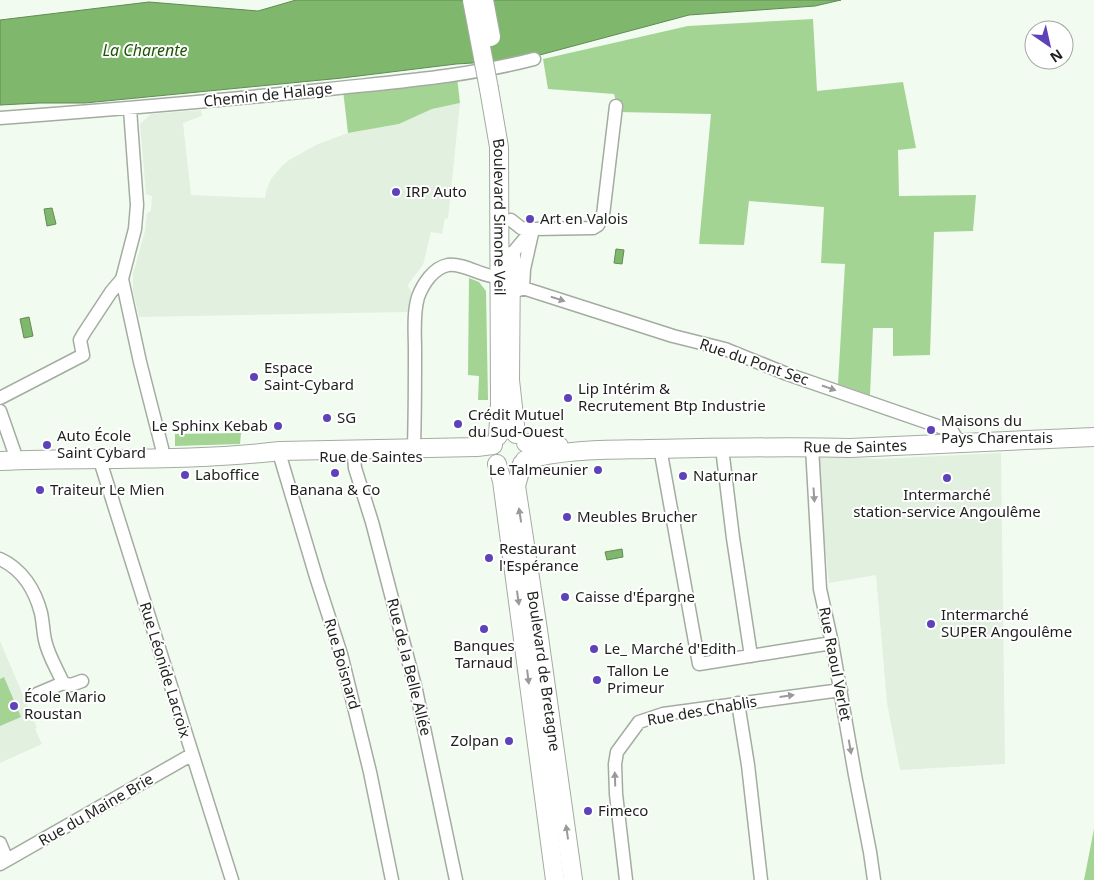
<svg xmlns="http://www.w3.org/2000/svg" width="1094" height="880" viewBox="0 0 1094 880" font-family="'Noto Sans',sans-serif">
<rect width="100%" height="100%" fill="#f2fbf0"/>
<path fill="#e2f0df" d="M460,103L448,219L445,218L442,234L431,232L423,265L409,283L408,287L411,290L408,312L139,317L133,291V274L145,231L147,213L151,211L152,196L146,194L140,124L151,114L201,110L202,116L183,123L191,195L265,198L266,191L271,179L280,168L289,160L318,144L348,133L399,124L432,109Z
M1001,453L1005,764L900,770L887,703L876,575L829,583L822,517L817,456L880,459Z
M0,641L37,728L35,729L42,744L0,763Z"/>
<path fill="#a3d494" d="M813,19L817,91L903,82L916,148L898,150L899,196L976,195L973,231L934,232L930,355L893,356V328H873L870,395L838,384L845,264L821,263L824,207L749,201L744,245L699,244L711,114L619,112L614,94L548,89L543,59L688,26Z
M457,77L460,103L432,109L399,124L348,133L343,90Z
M469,278L479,282L486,291L488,400H478L479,376L468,375Z
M241,433L240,444L175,446V434Z
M4,677L21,717L0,726V679Z
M1094,829V880H1084Z"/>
<path fill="#7fb86d" stroke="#628a55" d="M296,0H841L815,6L689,15L521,60L456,64L342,78L85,103H39L0,105V20L149,2L258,11Z
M52,208L56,224L47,226L44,209Z
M616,249L624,250L622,264L614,263Z
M29,317L33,336L24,338L20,319Z
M622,549L623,557L607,560L605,552Z"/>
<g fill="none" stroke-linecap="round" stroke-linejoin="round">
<g stroke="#a4aca2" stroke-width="15">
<path id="minor" d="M130,109L137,205L135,229L122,279L140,362L162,448V458
M0,118C107,110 214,101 321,90C392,82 465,77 534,59
M511,220L521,228L533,229L511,255
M523,288L524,269L533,229L593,228L598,225L603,215L616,106
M512,293L523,288L673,336L725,349L787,374L952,431L959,443
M0,398L83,355L80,340L84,333L111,292L122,279
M0,411L15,454V460
M812,447L820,589L832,643L855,775L870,852L874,880
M662,448V459L699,664L832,643
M722,448L733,538L751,656
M280,451V456L317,580L341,654L370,772L392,880
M408,454L414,446C415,414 415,382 415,351C415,333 413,314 418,297C423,284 433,268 448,265C465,263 482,277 499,277
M354,457L355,468L372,522L416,690L456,880
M101,458L102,467L232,880
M0,559C22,569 35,590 41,613C43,622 43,631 45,640C48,655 57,669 63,683
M37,694L63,683L71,685L82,681
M738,703L748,765L761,880
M0,843L7,860
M0,864L191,755
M626,880L616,794L615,764L617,752L639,722L663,714L841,690"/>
</g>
<g stroke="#a4aca2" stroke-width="20">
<g id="secondary">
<path id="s1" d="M489,89L499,147L500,404L498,436"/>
<path d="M511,256L510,380L516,434"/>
<path d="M526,443L559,446"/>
<path id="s2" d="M525,460C564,449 608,450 649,449C716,448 783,446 850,448L1094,437"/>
<path d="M0,461C93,457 187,462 280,451L477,447L493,445"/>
<path d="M497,464L502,481L555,880"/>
<path id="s3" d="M522,464L516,486L538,630L573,880"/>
</g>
</g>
<use href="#minor" stroke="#fff" stroke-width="12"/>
<use href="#secondary" stroke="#fff" stroke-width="18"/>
<g stroke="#a4aca2" stroke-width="20" stroke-linecap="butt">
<path id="secondary-bridge" d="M472,0L489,89
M484,0L491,37"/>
</g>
<use href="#secondary-bridge" stroke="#fff" stroke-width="18"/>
</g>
<defs><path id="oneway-solid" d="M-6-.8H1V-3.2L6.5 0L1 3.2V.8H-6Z" transform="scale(1.25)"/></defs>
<g fill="#999b99">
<use href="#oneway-solid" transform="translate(558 299) rotate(17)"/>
<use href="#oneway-solid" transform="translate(829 388) rotate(19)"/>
<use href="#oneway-solid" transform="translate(814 495) rotate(86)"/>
<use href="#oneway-solid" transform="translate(520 515) rotate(-99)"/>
<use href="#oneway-solid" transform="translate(518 598) rotate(82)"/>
<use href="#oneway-solid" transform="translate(528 677) rotate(83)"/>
<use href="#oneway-solid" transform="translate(787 696) rotate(-8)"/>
<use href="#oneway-solid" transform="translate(850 747) rotate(80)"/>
<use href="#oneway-solid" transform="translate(615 779) rotate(-92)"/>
<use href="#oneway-solid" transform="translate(567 832) rotate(-98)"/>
</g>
<g fill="#5e42ba" stroke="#fff" stroke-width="2">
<circle cx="396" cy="192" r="5"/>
<circle cx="530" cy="219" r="5"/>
<circle cx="254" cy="377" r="5"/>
<circle cx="568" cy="398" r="5"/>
<circle cx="327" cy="418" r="5"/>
<circle cx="458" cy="424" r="5"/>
<circle cx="278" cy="426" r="5"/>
<circle cx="931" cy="430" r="5"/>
<circle cx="47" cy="445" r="5"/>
<circle cx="598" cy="470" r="5"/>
<circle cx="335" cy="473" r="5"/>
<circle cx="185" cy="475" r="5"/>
<circle cx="683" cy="476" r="5"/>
<circle cx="947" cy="478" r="5"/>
<circle cx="40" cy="490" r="5"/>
<circle cx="567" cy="517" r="5"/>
<circle cx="489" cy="558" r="5"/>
<circle cx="565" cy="597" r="5"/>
<circle cx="931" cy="624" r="5"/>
<circle cx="484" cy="629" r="5"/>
<circle cx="594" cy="649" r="5"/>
<circle cx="597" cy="680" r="5"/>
<circle cx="14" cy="706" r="5"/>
<circle cx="509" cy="741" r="5"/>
<circle cx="588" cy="811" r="5"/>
</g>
<g text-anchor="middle" stroke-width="4" stroke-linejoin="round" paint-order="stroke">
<g font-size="15" fill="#1d201c" stroke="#fff">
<text transform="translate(268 95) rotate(-6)" y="5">Chemin de Halage</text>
<text dy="5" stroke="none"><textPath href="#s1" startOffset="129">Boulevard Simone Veil</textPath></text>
<text transform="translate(754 362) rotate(19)" y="5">Rue du Pont Sec</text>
<text dy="5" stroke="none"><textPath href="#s2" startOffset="331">Rue de Saintes</textPath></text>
<text x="371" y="462">Rue de Saintes</text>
<text transform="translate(342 664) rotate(74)" y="5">Rue Boisnard</text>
<text transform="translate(835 664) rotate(79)" y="5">Rue Raoul Verlet</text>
<text transform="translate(409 667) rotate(76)" y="5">Rue de la Belle Allée</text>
<text transform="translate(165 670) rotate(73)" y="5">Rue Léonide Lacroix</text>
<text dy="5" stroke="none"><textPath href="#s3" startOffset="210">Boulevard de Bretagne</textPath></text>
<text transform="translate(702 711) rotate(-10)" y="5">Rue des Chablis</text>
<text transform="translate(96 810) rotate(-30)" y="5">Rue du Maine Brie</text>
</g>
<g font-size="15" fill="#1d201c" stroke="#fff" text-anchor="start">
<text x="406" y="197">IRP Auto</text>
<text x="540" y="224">Art en Valois</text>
<text x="264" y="373">Espace<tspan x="264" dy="17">Saint-Cybard</tspan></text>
<text x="578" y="394">Lip Intérim &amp;<tspan x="578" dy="17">Recrutement Btp Industrie</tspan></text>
<text x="468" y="420">Crédit Mutuel<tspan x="468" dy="17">du Sud-Ouest</tspan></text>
<text x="337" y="423">SG</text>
<text x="941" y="426">Maisons du<tspan x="941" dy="17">Pays Charentais</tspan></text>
<text x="268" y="431" text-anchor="end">Le Sphinx Kebab</text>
<text x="57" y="441">Auto École<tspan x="57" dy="17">Saint Cybard</tspan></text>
<text x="588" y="475" text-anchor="end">Le Talmeunier</text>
<text x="195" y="480">Laboffice</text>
<text x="693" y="481">Naturnar</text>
<text x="50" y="495">Traiteur Le Mien</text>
<text x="335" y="495" text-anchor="middle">Banana &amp; Co</text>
<text x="947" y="500" text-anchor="middle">Intermarché<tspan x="947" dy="17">station-service Angoulême</tspan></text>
<text x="577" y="522">Meubles Brucher</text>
<text x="499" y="554">Restaurant<tspan x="499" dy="17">l'Espérance</tspan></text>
<text x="575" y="602">Caisse d'Épargne</text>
<text x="941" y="620">Intermarché<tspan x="941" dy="17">SUPER Angoulême</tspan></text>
<text x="484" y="651" text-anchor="middle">Banques<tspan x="484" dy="17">Tarnaud</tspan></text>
<text x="604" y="654">Le_ Marché d'Edith</text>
<text x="607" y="676">Tallon Le<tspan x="607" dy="17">Primeur</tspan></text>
<text x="24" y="702">École Mario<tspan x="24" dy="17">Roustan</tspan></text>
<text x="499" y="746" text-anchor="end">Zolpan</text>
<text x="598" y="816">Fimeco</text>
</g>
<g font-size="16" font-style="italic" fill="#1e5505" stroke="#fff">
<text x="145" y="56">La Charente</text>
</g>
</g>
<g transform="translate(1049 45) rotate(146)"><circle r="24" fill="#ffffff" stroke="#a5a6a4"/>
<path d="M0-4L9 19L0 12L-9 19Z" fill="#5e42ba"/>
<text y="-8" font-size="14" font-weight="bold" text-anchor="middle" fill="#1d201c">N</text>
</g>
</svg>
